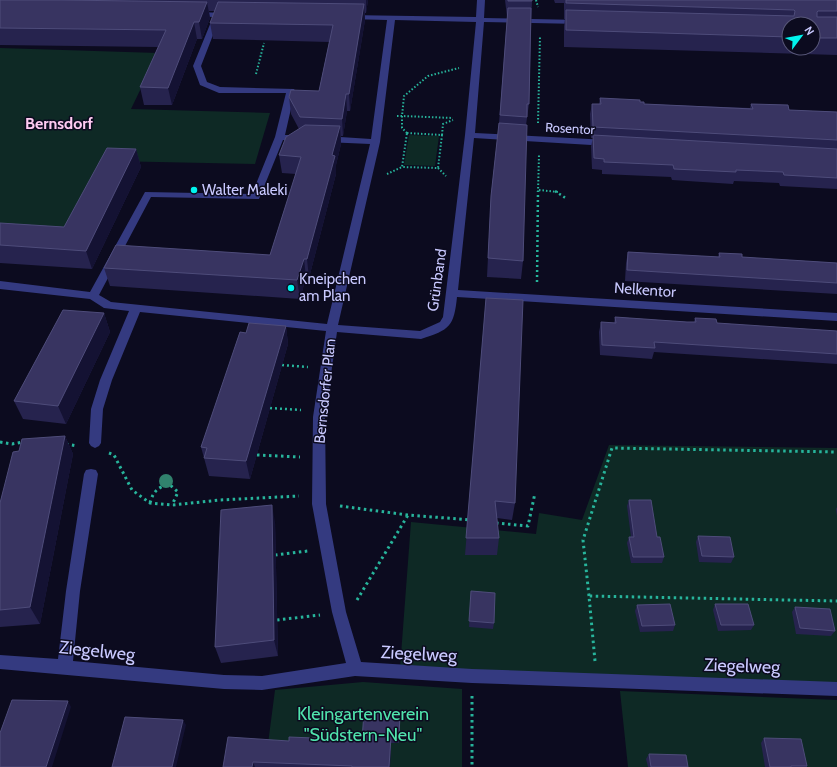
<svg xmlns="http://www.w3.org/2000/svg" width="837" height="767" viewBox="0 0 837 767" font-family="Cabin,sans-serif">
<rect width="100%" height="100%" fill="#0c0b1f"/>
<path fill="#0e2925" d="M0,48L158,53L131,109L270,113L255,164L109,161L63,239L0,235Z
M409,135L439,136L435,166L404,165Z
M609,445L837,448V683L400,668L411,522L536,534L539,513L582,520Z
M363,682L462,689V767H265L275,690Z
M620,691L837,700V767H628Z"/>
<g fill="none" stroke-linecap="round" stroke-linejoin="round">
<path stroke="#27b49b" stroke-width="2" stroke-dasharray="1.5 2" stroke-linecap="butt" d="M536,0L538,7
M256,74L264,43
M397,116H402L404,96L428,76L459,68
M538,123L540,36
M407,133L402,128V116L453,118
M407,133L442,135L438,168L402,167Z
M442,135L443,124L453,120
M438,168L446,176
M387,174L402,167
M539,190L558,192
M538,192L539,155"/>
<path stroke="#27b49b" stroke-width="2.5" stroke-dasharray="2 3" stroke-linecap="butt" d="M555,191L567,199
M537,282L538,191
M282,365L308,367
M270,408L301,410"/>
<path stroke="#27b49b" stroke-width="3" stroke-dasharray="2.5 3.5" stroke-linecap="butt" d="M0,442L12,444L23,442
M66,444L77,446
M109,453L114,455L132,490L150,503L172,505L220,500L299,496
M257,455L300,457
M150,503C153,492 158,486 170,485L178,492L172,505
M340,506L408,515L471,520
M496,523L528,526L535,493
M275,555L308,551
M589,596L583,540L612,448L837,452
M357,600L408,515
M277,620L320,615
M595,661L589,596L837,601
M472,696V767"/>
<path fill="#343a80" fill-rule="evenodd" d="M477,0H485L484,18L580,20L584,22L580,24L484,22L475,133L608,140L613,143L608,146L474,138L458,290L837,313V321L457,297C454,326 450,330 421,339L337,332L325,417L326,504L346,612L361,662L472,669L837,682V696L472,683L355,676L262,690L224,689L0,669V655L58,659L66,591L84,474L86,470L91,469L96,470L98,474L80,591L73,661L224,675L262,676L346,663L332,612L312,504L313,417L326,331L140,312L112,380L103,409L101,443L99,446L95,448L91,446L89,443L91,409L100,380L129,311L104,308L90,299L0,289V281L90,292L145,192L252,194L275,137L286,93H219L200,85L193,66L213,17L192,16L188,14L192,12L230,13H233V17H220L201,66L207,82L220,87L294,89L295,91L285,135H302L307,138L302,141L283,140L259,199L151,197L99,295L111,302L327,324L370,144L325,142L320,139L325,136L371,139L387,20L348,19L344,17L348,15L476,17ZM395,20L476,22L465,135L443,317L440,322L420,331L338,325L380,142Z"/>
</g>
<circle fill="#31826d" cx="166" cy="481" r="7"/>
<path fill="#26234e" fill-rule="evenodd" d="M0,0H368L366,13H365V20L350,111H347L343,136H341V144L336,165V174L309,278L306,277L300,299L110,286L104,268L270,255L296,174L282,173L279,155L299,129L291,114L289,97L319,91L329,42L213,39L210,23L215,11H209L210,18L202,39H197L172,105H144L140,87L158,47L0,45Z
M505,0H532L529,104L526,125L523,261L521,279L487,277L491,196L499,123L507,17Z
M554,0H837V55L564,47V26L565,19H564V3H555ZM789,24H813V48H789Z
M600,98L640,102L644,104L750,108L751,104L789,110L837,112V189L780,186L779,183L734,181L733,184L672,180L671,177L602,174V170L592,169L591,146L593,138H591L590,114L592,104H599Z
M136,149L141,167L92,269L0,263V223L64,227Z
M628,252L718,257L719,253L742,257L837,263V294L625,281L626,263Z
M486,298L515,503L512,520L497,518L499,538L497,555H465Z
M104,313L110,332L66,424L23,419L14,401Z
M615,317L687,322H694L695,318L717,323L837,331V364L654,352L652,359L600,355L599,332L601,322L614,323Z
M286,326L288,344L250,479L209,476L201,447L246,333Z
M65,436L73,454L40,624L0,627V503L19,451Z
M629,500L664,557L662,563H631L627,543L629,537H631L627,506Z
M837,507V516L836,509Z
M275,522L278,656L221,663L215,647Z
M698,536L734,557L731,563L699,562L696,542Z
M471,591L494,623L493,629L469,627Z
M715,604L754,625L751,630L718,631L713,610Z
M637,605L675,625L673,631L640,632L635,611Z
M795,607L835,631L831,636L796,634L792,612Z
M400,713L399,743H391L390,767H223L289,741L362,740Z
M764,738L807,766V767H765L761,743Z
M649,754L688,767H648L646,759Z"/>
<path fill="#141233" d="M366,0H368L366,13Z
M207,2L210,18L202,39L199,22Z
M364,4L365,20L350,111L349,94Z
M194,22L197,39L172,105L168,88Z
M346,94L347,111L343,136L342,119Z
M340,126L341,144L336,165V174L309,278L307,259L332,155Z
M136,149L141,167L92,269L86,251Z
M304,259L306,277L300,299L297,280Z
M104,313L110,332L66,424L58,406Z
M286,326L288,344L250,479L246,461Z
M65,436L73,454L40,624L30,607Z
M272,505L275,522L278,656L274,640Z
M68,701L71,707L52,767H46Z
M183,720L186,725L176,767H172Z
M391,737L390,767H389Z
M253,762L255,767H252Z"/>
<path fill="#383461" stroke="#4e4c7a" d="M0,0H60L207,2L199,22H194L168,88L140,87L166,30L0,28Z
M508,0H532V1H508Z
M566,0H837V11H818L817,12V17H837V38H813V24H789V37L566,30V10L794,16L795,11L794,10L566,3Z
M218,2L364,4L349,94H346L342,119L300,117L289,97L291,90L319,91L333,25L210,23Z
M508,8H531L529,104H527V117L500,115Z
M600,98L640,100V102H644V104L753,109L751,104L788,105L789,110L837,112V140L593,127L592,104H601Z
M499,123L527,125L523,261L488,258L491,196Z
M305,125L340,126L332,155L335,156L311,244L307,259H304L297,280L104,268L116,245L270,255L301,157L279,155L286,137Z
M593,135L837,149V178L784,175L783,172L736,170V172L674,169L673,165L604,162V159L594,158Z
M107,148L136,149L86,251L0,245V223L64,227Z
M628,252L720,257L719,253L742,254V257L837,263V283L627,270Z
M486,298L523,300L515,503L495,501L499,538H466Z
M63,310L104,313L58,406L14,401Z
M615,317L687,322H696L695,318L716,319L717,323L837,331V354L654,342L655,348L602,345L601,322L616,323Z
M249,323L286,326L246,461L204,458L207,448L201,447L240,332L246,333Z
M65,436L30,607L0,610V503L13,452L19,451L22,439Z
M629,500H651L657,537H660L664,557H633L629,537H634Z
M272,505L274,640L215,647L221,510Z
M698,536L730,537L734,557L702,556Z
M471,591L495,593L494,623L469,621Z
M670,604L675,625L642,626L637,605Z
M715,604H748L754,625H721Z
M795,607L830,609L835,631L800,628Z
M12,700L68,701L46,767H0V733Z
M364,712L400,713L399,738L391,737L389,767H352V766L253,762L252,767H223L228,737L289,741V737L362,740Z
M125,717L183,720L172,767H112Z
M764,738L801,739L807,766H791V767H770Z
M649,754L686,755L688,767H651Z"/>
<g fill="#00f4ee" stroke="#0c0b1f" stroke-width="1.5">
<circle cx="194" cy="190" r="4"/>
<circle cx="291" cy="288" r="4"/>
</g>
<g text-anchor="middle" stroke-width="3" stroke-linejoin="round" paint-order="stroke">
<g font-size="13" fill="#c9c9ff" stroke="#0c0b1f">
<text transform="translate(570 128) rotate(3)" y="5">Rosentor</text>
</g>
<g font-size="15" fill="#c9c9ff" stroke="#0c0b1f" text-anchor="start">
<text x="202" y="195">Walter Maleki</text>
<text x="299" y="284">Kneipchen<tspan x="299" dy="17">am Plan</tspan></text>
</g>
<g font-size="15" fill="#c9c9ff" stroke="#0c0b1f">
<text transform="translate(437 280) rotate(-82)" y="5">Grünband</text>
<text transform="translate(645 290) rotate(4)" y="5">Nelkentor</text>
<text transform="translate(325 391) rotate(-84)" y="5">Bernsdorfer Plan</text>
</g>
<g font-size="16" font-weight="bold" fill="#ffcbf2" stroke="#0c0b1f">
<text x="59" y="129">Bernsdorf</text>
</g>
<g font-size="18" fill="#c9c9ff" stroke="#0c0b1f">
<text transform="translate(97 651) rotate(6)" y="6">Ziegelweg</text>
<text transform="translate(419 654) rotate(3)" y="6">Ziegelweg</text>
<text transform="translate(742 666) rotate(2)" y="6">Ziegelweg</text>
</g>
<g font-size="18" fill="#50e4ad" stroke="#0c0b1f">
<text x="363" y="720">Kleingartenverein<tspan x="363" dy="21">"Südstern-Neu"</tspan></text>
</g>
</g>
<g transform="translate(801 36) rotate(58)"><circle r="19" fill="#0c0b1f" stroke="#585779"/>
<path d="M0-3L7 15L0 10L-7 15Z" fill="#00f4ee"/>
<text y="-6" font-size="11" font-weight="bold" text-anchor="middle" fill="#c9c9ff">N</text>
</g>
</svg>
